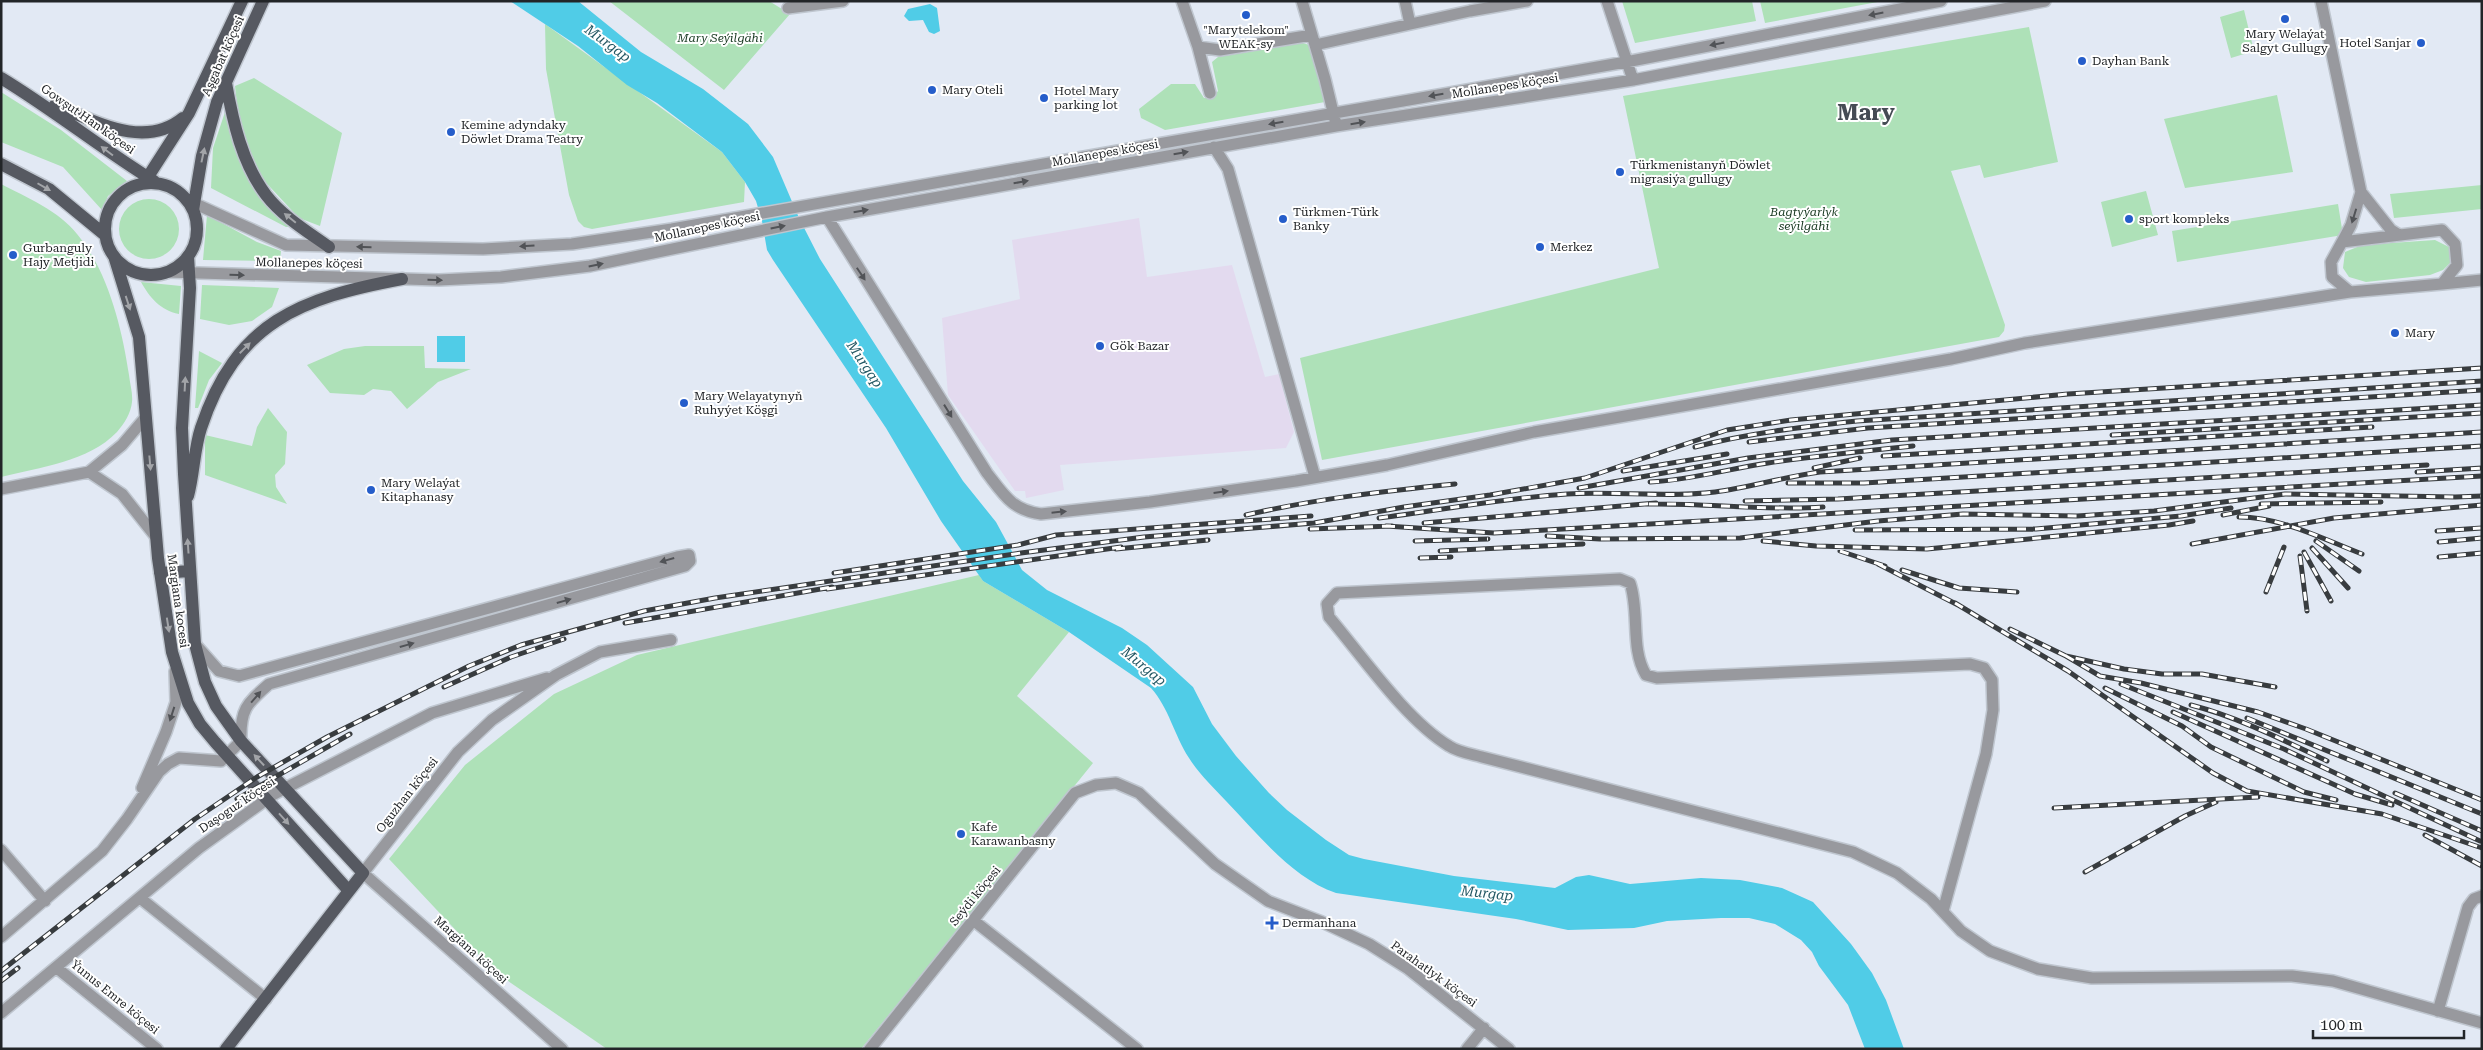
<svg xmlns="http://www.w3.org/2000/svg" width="2483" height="1050" viewBox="0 0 2483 1050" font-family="'Roboto Serif',serif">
<rect width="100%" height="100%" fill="#e2e9f4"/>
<path fill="#e3daef" d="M1139,218L1147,277L1232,265L1265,377L1279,374L1294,432L1286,448L1060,465L1064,490L1026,498L1025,491H1015L948,395L942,318L1020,299L1012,240Z"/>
<path fill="#aee1b8" d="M609,1H769L790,14L724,90Z
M1622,1H1752L1756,21L1635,43Z
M1760,1H1883L1765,23Z
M2244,10L2254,51L2231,58L2220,17Z
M545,24L722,152L745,182L744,202L592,229L584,227L578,221L569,195L546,69Z
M2029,27L2058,162L1984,178L1980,165L1951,171L2005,325L2004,331L1999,337L1322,460L1300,358L1659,268L1623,96Z
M1303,43L1309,45L1325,102L1165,130L1141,118L1139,109L1171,84H1195L1204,98H1212L1218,91L1212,62L1218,57Z
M254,78L342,133L320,226L299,218L255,171L240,131L235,86Z
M1,92L61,130L127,181L108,196L102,210L63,167L1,142Z
M2277,95L2293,172L2185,188L2164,119Z
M225,112C238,172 250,189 297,227H286L211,188L213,148Z
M1,184C26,197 59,211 77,234C108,271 122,328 129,375C130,384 133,394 132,402C131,413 124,424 117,432C88,462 40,467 1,477Z
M2482,185V209L2394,218L2390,194Z
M2146,191L2158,235L2112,247L2101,202Z
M119 229a30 30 0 1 1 60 0a30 30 0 1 1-60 0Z
M2338,204L2343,235L2177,262L2172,231Z
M207,215L257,242L281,251L280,261L203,260Z
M2435,240L2449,247L2452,261L2443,270L2430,275L2366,282L2349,277L2343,268L2345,252L2362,245Z
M141,282L181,286L179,314C160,310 150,298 141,282Z
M202,285L279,288L272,307L252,321L229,325L200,319Z
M365,346H424L425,368L471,369L438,382L407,409L391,391L373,389L364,395L330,393L307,365L344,349Z
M199,351L222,363L209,380L198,408H195Z
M268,408L287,432L285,464L275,475L276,487L287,504L205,475V435L252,446L257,427Z
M979,575L983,581L1069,632L1017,696L1093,763L861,1049H607L495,972L389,859L465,765L554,694L637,655Z"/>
<path fill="#50cce7" d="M510,1H578L641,52L703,89L748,124L773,157L799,218L820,259L963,481L996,522L1022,570L1047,590L1122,628L1147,645L1193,687L1212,724L1236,756L1269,793L1287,810L1326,840L1349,855L1364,859L1454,876L1555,888L1576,877L1589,875L1630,884L1701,878L1740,880L1782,888L1813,902L1851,944L1872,973L1886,1000L1904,1049H1865L1848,1005L1819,966L1812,952L1801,940L1775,924L1749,918H1721L1667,921L1634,928L1568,930L1516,919L1336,893C1292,878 1258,834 1226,801C1213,787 1199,774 1189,758C1174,735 1169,708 1151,688L1069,632L983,581L941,521L886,428L773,260L767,250L762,221L756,201L745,182L722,152L657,103L627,85L578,46Z
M930,4L937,8L940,31L934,34L929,32L923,20L909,21L904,16L908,9Z
M437,336H465V362H437Z"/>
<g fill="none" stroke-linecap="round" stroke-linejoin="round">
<g stroke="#bfc6cf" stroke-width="14">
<path id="minor" d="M1182,1L1198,47L1220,50L1312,35
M1302,1L1325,79L1335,120
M1405,1L1410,24
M1607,1L1633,80
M2321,1L2361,192
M788,8L843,1
M1315,45L1470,11L1527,1
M1198,47L1210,93
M1214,147L1228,169L1315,477
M187,200L286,245L483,249L572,244L672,229L1626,62L1941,1
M827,217L987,473C1004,495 1012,510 1041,514L1150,502L1296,481L1387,465L1534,432L1951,359L2025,343L2350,292
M2442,230L2455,244L2457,265L2442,284L2350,292L2332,277L2331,262L2342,242Z
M2342,242L2351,225L2361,192L2391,230L2399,235
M166,272L439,280L501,277L590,266L827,217L1336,126L1633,80L2045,1
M2442,284L2482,280
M89,472L122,494L156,537
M1,489L89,472L122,445L145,418
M142,788L166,732L176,702L175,671
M1,850L45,901
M140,898L266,999
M1943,911L1986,754L1993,710L1992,680L1984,668L1970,664L1657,678L1646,675C1630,649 1640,612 1630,583L1620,579L1337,593L1327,604L1329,617C1363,657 1406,720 1449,746C1458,752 1471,754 1482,757L1853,852L1897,873L1931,899L1961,931L1990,951L2038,969L2092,978L2292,976L2333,981L2482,1023
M973,920L1137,1049
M1,937L102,851L127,819L159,772L168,764L179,758L221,761L241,741C240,710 246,704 269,684L685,566L690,561L689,555L677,557L239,676L219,671L195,644
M57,968L157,1049
M2438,1011L2468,907L2474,899L2482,896
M1,1013L199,848L274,794L432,713L547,678
M562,1049L363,873L458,752L492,720L556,675L600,652L671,640
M870,1049L1075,793L1096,785L1116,783L1139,793L1215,864L1268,901L1322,922L1369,944L1407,968L1509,1049
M1467,1049L1484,1028"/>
</g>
<g stroke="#bfc6cf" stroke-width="15">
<path id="major" d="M1,78C54,110 102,149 154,181
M226,83C233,122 242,163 266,195C282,216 308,232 329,247
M55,105C95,121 144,150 183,118
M1,164L49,189L105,235
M144,183L189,113L242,1
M105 229a46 46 0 1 1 92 0a46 46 0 1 1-92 0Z
M193,210L202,156L217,102L263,1
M114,256L139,337L158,558L172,652L188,703L200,724L215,742L349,891
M188,256L190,288L182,428L184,474L195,644L205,682L216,706L241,741L363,873L226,1049
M188,496C194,474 194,449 201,428C236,322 300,298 402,279
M160,573L190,571"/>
</g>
<use href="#minor" stroke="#98999e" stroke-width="11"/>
<use href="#major" stroke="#565961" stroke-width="12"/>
<g stroke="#383c3f" stroke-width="5">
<path id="rail" d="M2112,435L2482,413
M1749,442L1868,428L2482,390
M1695,447C1749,433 1802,427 1857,421L2482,381
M1883,456L2372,427
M1814,468L1860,458
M1623,471L1727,454
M2417,472L2482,468
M1650,482C1690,480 1728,469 1768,463C1816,456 1864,451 1913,446
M1788,483H1864L2482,446
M1579,488L1748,458L1892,440L2482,405
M1745,501L1838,499L2427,465
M1649,504C1707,503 1765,511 1823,507
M2261,504L2381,502
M1246,515C1315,499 1384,491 1455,484
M2223,515L2269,506
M2239,517C2281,517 2323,539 2362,554
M1379,518C1442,510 1504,498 1567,494C1617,491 1666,498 1715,492C1751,487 1784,477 1820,472L2482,432
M1424,523L1656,503
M1386,526L1494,533L2482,476
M1310,529L1392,526
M1855,530L2036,529L2181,516L2231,508
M2437,531L2482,528
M1547,536L1600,539L1740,538L1878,521L1963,514L2077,516L2154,511L2285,494L2455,497L2482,496
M1415,541L1488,539
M1763,541L1816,546L1927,549L2169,525L2193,521
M2316,541L2359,571
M2439,542L2482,538
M2192,544L2334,518L2482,505
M2312,548L2348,588
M1116,549L1208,540
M1440,551L1583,544
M1840,551L1885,566
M2304,552L2331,601
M2300,556L2307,611
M2439,557L2482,553
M1420,558L1451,557
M1878,564L1960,606
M1902,570L1959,588L2017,592
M834,573L1018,545L1056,535L1311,516
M827,589L1121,547
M2266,592L2284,547
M1955,603L2068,671L2213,773L2247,791L2382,814L2482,848
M625,623L832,587
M2010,629L2066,656L2124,669L2162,674H2202L2275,687
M2066,656L2100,676L2141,683L2258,712L2306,729L2482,800
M2121,684L2284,749L2480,841
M444,687L511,657L564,639
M2105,688L2182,726L2211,747L2304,792L2336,800
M2191,705C2238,717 2283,740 2327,761
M2173,712L2355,794L2392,805
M2247,718L2482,814
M2395,793L2482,831
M237,799L350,734
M2054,808L2258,797
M2425,835L2482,866
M2085,872L2185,816L2216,802
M1,971L195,819L257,777L327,737L469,666L521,645L644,611L715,598L1021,553L1144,537L1314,523L1404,507L1490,495L1585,478L1727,430L1791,420L2068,394L2482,368
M1,981L18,968"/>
</g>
<use href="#rail" stroke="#fff" stroke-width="3" stroke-dasharray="9" stroke-linecap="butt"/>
</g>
<defs><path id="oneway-solid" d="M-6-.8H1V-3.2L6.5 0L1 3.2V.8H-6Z" transform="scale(1.25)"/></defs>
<g fill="#515357">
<use href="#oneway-solid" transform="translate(1876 14) rotate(169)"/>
<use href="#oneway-solid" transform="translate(1717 44) rotate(169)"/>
<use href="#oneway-solid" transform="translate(1436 95) rotate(170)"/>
<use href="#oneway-solid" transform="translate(1276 123) rotate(170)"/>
<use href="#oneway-solid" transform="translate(1358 123) rotate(-9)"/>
<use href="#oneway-solid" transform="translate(1181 153) rotate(-10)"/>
<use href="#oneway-solid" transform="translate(1021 182) rotate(-10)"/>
<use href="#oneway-solid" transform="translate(861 211) rotate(-10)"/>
<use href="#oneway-solid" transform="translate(2354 216) rotate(107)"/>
<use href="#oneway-solid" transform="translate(778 227) rotate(-11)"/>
<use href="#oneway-solid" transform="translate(527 246) rotate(176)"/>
<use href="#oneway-solid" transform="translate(364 247) rotate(-179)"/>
<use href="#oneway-solid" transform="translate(596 265) rotate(-12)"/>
<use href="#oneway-solid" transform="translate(861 274) rotate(56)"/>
<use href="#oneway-solid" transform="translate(237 275) rotate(2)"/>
<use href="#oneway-solid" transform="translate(435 280) rotate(1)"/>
<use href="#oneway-solid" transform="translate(948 411) rotate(58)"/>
<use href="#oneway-solid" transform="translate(1221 492) rotate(-8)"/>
<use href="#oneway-solid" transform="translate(1059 512) rotate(-6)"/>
<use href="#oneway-solid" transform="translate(667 560) rotate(164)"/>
<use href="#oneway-solid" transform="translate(564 601) rotate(-16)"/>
<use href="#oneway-solid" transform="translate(407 645) rotate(-16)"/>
<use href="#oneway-solid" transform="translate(256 697) rotate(-49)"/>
<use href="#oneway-solid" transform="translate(172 714) rotate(108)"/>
</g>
<g fill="#a2a4a8">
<use href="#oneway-solid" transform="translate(107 151) rotate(-143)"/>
<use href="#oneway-solid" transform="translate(203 155) rotate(-78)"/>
<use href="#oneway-solid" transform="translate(44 187) rotate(30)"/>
<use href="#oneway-solid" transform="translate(290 218) rotate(-141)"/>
<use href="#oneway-solid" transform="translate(128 303) rotate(72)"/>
<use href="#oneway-solid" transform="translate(245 348) rotate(-45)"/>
<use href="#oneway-solid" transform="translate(185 384) rotate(-87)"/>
<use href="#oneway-solid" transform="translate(150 463) rotate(85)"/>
<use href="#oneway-solid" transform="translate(188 546) rotate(-94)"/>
<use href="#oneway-solid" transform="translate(168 625) rotate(81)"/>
<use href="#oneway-solid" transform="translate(259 760) rotate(-133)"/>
<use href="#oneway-solid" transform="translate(284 819) rotate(48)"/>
</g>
<g fill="#255dca" stroke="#fff" stroke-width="2">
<circle cx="1246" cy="15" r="5"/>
<circle cx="2285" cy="19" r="5"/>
<circle cx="2421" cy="43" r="5"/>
<circle cx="2082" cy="61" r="5"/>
<circle cx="932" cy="90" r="5"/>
<circle cx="1044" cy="98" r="5"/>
<circle cx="451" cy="132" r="5"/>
<circle cx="1620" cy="172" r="5"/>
<circle cx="1283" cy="219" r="5"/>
<circle cx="2129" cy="219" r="5"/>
<circle cx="1540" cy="247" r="5"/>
<circle cx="13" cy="255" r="5"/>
<circle cx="2395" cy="333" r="5"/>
<circle cx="1100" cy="346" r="5"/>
<circle cx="684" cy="403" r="5"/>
<circle cx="371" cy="490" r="5"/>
<circle cx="961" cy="834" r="5"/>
<path d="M1269.5 915.5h5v5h5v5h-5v5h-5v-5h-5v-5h5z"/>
</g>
<g text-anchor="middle" stroke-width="4" stroke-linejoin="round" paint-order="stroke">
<g font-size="12" fill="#222528" stroke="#fff" text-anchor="start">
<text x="1246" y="34" text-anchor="middle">"Marytelekom"<tspan x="1246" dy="14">WEAK-sy</tspan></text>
<text x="2285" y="38" text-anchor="middle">Mary Welaýat<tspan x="2285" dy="14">Salgyt Gullugy</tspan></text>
<text x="2411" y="47" text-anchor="end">Hotel Sanjar</text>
<text x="2092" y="65">Dayhan Bank</text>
<text x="942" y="94">Mary Oteli</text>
<text x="1054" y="95">Hotel Mary<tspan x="1054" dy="14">parking lot</tspan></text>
<text x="461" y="129">Kemine adyndaky<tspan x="461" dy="14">Döwlet Drama Teatry</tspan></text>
<text x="1630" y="169">Türkmenistanyň Döwlet<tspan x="1630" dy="14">migrasiýa gullugy</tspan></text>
<text x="1293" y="216">Türkmen-Türk<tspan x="1293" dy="14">Banky</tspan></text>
<text x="2139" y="223">sport kompleks</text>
<text x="1550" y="251">Merkez</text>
<text x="23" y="252">Gurbanguly<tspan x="23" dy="14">Hajy Metjidi</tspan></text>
<text x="2405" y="337">Mary</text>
<text x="1110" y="350">Gök Bazar</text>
<text x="694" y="400">Mary Welayatynyň<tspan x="694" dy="14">Ruhyýet Köşgi</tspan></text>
<text x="381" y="487">Mary Welaýat<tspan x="381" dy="14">Kitaphanasy</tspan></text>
<text x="971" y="831">Kafe<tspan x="971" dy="14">Karawanbasny</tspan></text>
<text x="1282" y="927">Dermanhana</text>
</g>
<g font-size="12" font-style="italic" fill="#16371f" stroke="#fff">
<text x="720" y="42">Mary Seýilgähi</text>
<text x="1804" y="216">Bagtyýarlyk<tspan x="1804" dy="14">seýilgähi</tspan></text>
</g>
<g font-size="12" fill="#222528" stroke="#fff">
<text transform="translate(223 56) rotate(-66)" y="4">Aşgabat köçesi</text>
<text transform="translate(1505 86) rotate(-9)" y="4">Mollanepes köçesi</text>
<text transform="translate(88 119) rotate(35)" y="4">Gowşut Han köçesi</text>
<text transform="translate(1105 153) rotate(-10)" y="4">Mollanepes köçesi</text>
<text transform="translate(707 227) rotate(-12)" y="4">Mollanepes köçesi</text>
<text transform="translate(309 263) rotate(1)" y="4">Mollanepes köçesi</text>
<text transform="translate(178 601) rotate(82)" y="4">Margiana kocesi</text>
<text transform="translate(407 795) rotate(-52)" y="4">Oguzhan köçesi</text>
<text transform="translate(237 805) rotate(-34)" y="4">Daşoguz köçesi</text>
<text transform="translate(975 896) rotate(-51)" y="4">Seýdi köçesi</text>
<text transform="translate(471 950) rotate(42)" y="4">Margiana köçesi</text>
<text transform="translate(1434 974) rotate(36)" y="4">Parahatlyk köçesi</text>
<text transform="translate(115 997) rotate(39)" y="4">Ýunus Emre köçesi</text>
</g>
<g font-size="14" font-style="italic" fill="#245864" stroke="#fff">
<text transform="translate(608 43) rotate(36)" y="5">Murgap</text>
<text transform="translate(865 364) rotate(56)" y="5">Murgap</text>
<text transform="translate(1144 666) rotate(39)" y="5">Murgap</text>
<text transform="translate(1487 893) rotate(6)" y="5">Murgap</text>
</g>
<g font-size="22" font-weight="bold" fill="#454b54" stroke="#fff">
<text x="1866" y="120">Mary</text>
</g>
</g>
<rect width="2483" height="1050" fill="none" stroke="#222528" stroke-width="5"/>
<path d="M2313 1030v8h151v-8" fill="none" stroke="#222528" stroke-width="2.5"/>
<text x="2320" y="1030" font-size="15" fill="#222528" stroke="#ffffff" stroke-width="4" paint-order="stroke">100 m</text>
</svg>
